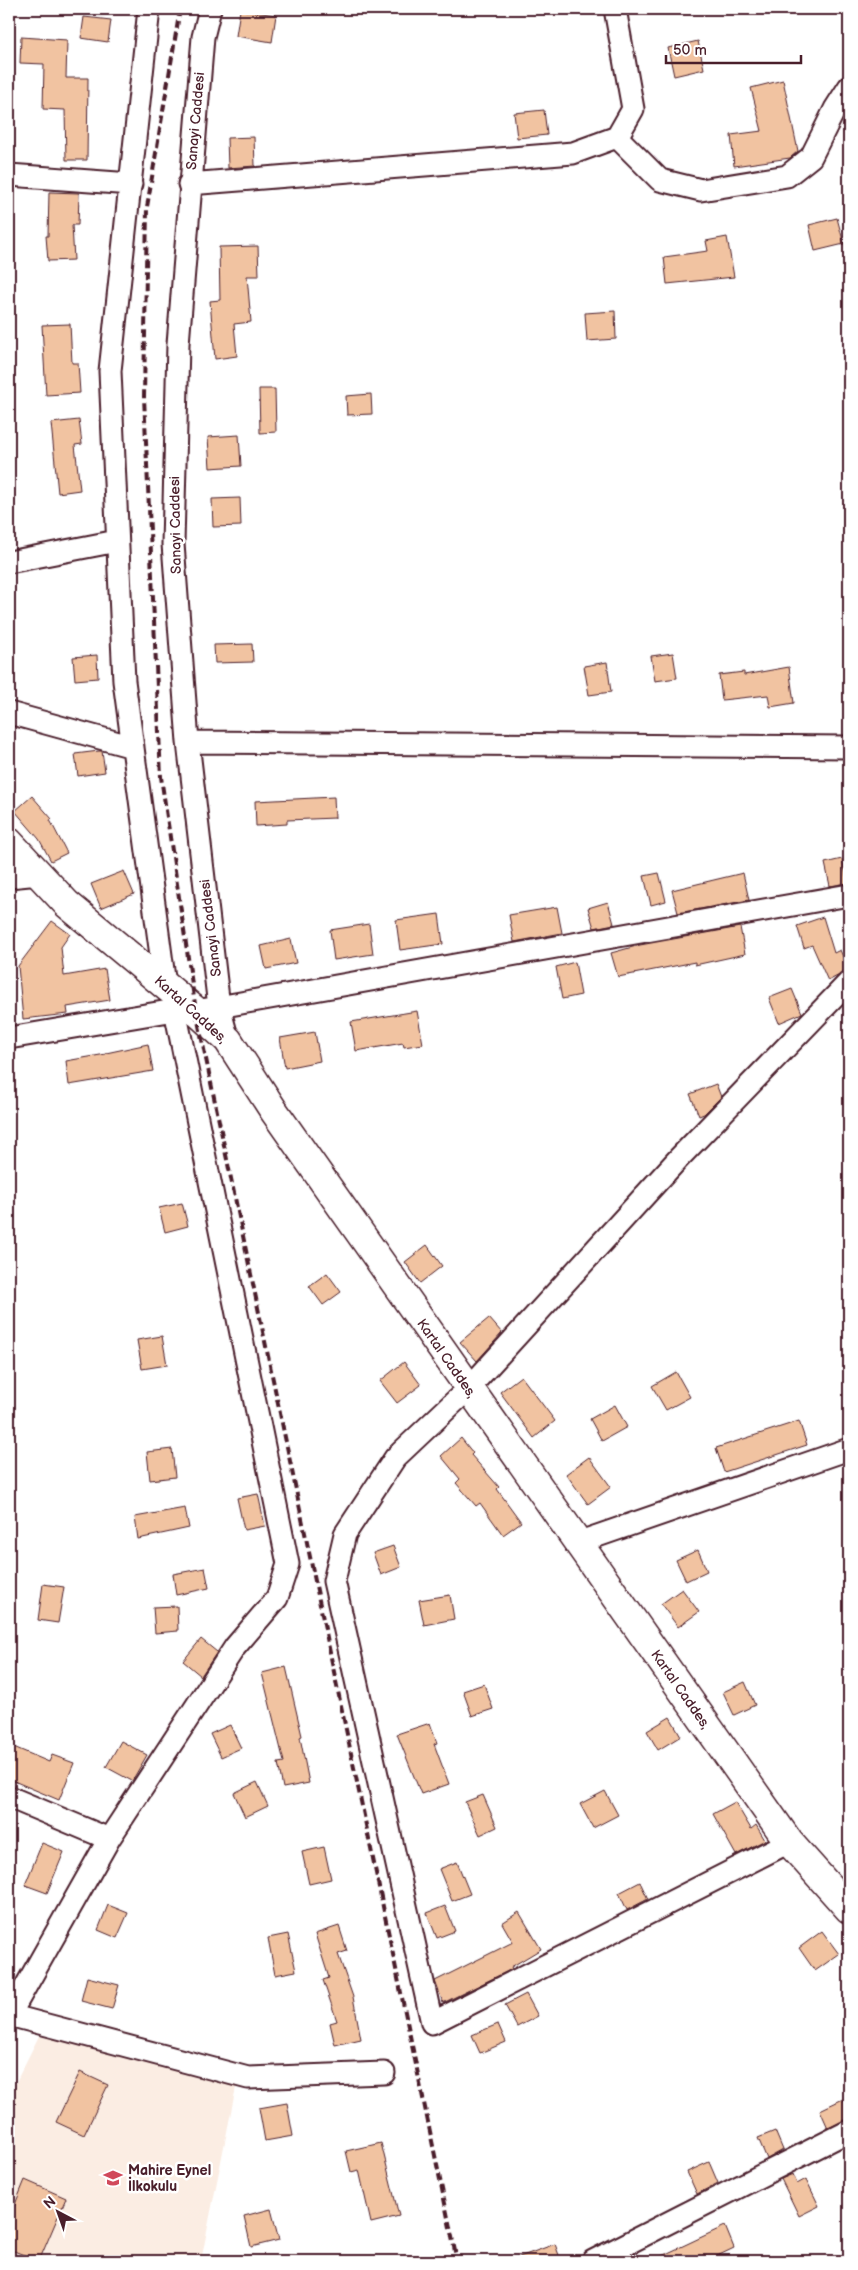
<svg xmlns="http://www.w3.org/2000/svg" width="858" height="2270" viewBox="0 0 858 2270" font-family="'Balsamiq Sans',sans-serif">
<rect width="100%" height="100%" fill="#fff"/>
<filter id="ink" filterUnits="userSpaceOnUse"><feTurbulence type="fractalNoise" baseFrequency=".02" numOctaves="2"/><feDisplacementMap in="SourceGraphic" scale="10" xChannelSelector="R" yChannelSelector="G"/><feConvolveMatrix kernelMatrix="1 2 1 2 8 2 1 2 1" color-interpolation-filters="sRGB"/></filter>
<g filter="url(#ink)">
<path fill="#fbede3" d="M39,2036L238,2077L201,2261H9V2096Z"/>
<path fill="#f1c3a1" stroke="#4a1f2b" d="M240,10L276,15L272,42L236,36Z
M84,17L111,20L108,42L81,38Z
M21,37L67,40L66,78H88L87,160H66L65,110L43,109L44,64L20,63Z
M698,41L704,69L674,76L668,48Z
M783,80L798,151L790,158L734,166L731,135L762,131L751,88Z
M544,110L547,135L517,138L514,113Z
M254,137L255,166L228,168L227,138Z
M49,192L79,193L78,225H72L74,260L48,261L46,236H48Z
M837,218L844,244L815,251L809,225Z
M727,237L734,277L667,284L664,257L708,251L706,241Z
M258,246L259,276H247L251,322L234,324L237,356L215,359L210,301L220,300L219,247Z
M615,311L616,339L587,341L585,313Z
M70,324L72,363H78L80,393L46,395L42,325Z
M259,389H275L276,432L260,433Z
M371,394L372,414L347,415L346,396Z
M79,420L82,444L75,445L80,490L58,493L51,423Z
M239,435L241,466L210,468L208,437Z
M240,498L241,526L213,527L212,499Z
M252,644L253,662L215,663L214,645Z
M673,653L677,678L655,681L651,656Z
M97,655L98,678L75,680L73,657Z
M607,662L611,692L589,695L584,666Z
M789,667L794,703L770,707L768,695L722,700L719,675L744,672V675Z
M99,751H102L105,772L78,776L75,754Z
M32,796L52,819L50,820L67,853L51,861L39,839L15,811Z
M334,797L335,818L287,820V824L256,826L255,801Z
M842,859L848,883L830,886L825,863Z
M124,871L134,894L101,908L91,884Z
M659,873L666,901L651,905L644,876Z
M743,873L749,900L678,913L672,890Z
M608,902L614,924L594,928L588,908Z
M557,907L562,933L514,942L509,915Z
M439,914L443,944L400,950L396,920Z
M823,917L834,953L840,950L849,970L828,981L812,945L804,948L797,926Z
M52,921L70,934L61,947L64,976L105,969L110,1000L67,1007L68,1014L23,1019L18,966Z
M369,924L373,954L334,960L330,930Z
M740,927L745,954L695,965V962L618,977L611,953L640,945Z
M291,939L296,963L266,969L261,946Z
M575,962L581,995L562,999L556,967Z
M792,989L802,1013L779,1023L769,998Z
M417,1011L423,1044L404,1047L403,1043L356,1051L351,1022Z
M315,1032L320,1061L285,1068L280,1038Z
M148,1044L153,1071L69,1085L66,1061L106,1054V1053Z
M716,1084L721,1097L704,1114L699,1116L690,1094Z
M182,1203L188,1226L165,1232L159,1208Z
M427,1245L442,1266L420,1283L405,1262Z
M327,1273L341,1292L323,1305L309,1286Z
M489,1318L502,1333L477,1361L460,1342Z
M162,1336L167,1365L142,1369L137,1340Z
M404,1362L421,1385L397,1403L380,1381Z
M676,1372L690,1397L666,1410L652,1386Z
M521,1376L555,1421L534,1438L500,1392Z
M615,1405L627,1427L602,1441L590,1419Z
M799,1421L807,1445L724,1472L716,1448Z
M461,1438L473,1453L471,1455L499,1487L497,1489L521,1522L503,1535L480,1503L476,1506L456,1483L460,1479L441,1456Z
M172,1449L175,1477L150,1480L147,1452Z
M589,1457L611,1487L588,1504L566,1474Z
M258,1494L265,1526L244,1530L237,1498Z
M185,1508L189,1528L138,1539L135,1517Z
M393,1546L401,1567L381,1575L373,1553Z
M698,1550L707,1571L686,1581L676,1560Z
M205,1568L209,1588L176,1595L173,1574Z
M43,1584L64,1587L58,1623L38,1620Z
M682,1589L699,1612L678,1627L661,1604Z
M450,1595L454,1619L424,1625L419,1600Z
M177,1606L178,1631L155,1633L153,1607Z
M201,1639L217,1652L201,1676L183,1661Z
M286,1667L302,1736L300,1737L309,1783L283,1788L278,1763L284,1762L262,1673Z
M745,1682L755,1705L734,1715L723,1692Z
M484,1684L493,1709L472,1716L463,1691Z
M670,1717L681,1736L658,1750L647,1731Z
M430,1723L437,1743L434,1744L449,1784L421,1794L397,1734Z
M230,1725L241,1748L221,1757L210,1734Z
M121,1741L147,1755L132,1781L106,1767Z
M9,1745L49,1762L52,1755L74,1763L59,1800L9,1779Z
M257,1782L268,1806L245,1817L234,1793Z
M605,1791L618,1815L593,1828L580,1804Z
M483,1795L497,1827L480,1835L465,1802Z
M735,1802L751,1829L756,1825L765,1840L736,1855L713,1814Z
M42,1843L64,1852L47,1893L25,1885Z
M324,1847L331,1879L309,1884L302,1852Z
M457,1862L470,1894L452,1901L439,1869Z
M640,1882L648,1899L627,1910L619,1893Z
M108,1905L128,1913L117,1938L98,1930Z
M445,1906L455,1931L437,1938L427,1913Z
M519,1912L541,1949L511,1967L512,1969L443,2003L435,1981L513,1942L502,1923Z
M339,1926L347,1951L338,1954L353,1997L361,2039L335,2045L330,2023L337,2021L323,1980L329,1978L315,1934Z
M822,1931L839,1954L815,1971L799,1948Z
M288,1934L296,1971L275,1975L268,1938Z
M87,1977L119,1985L112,2009L81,2001Z
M526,1994L538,2016L517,2027L505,2005Z
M498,2024L506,2042L480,2053L472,2035Z
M80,2072L108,2085L84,2135L56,2122Z
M843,2099L849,2113V2119L828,2128L820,2110Z
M287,2103L293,2136L265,2141L259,2108Z
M775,2131L783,2150L767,2159L758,2138Z
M381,2143L399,2216L371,2223L359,2170L351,2172L346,2151Z
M709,2162L718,2183L697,2194L687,2172Z
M793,2174L797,2184L806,2179L819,2206L799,2216L781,2179Z
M25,2180L66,2198L39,2261L9,2249V2219Z
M271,2209L279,2240L251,2247L244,2216Z
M725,2226L734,2248L713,2258L705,2261H651Z
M555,2244L561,2261H514V2259Z"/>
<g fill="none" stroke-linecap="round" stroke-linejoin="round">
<g stroke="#4a1f2b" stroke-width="25">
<path id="street" d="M149,9L110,371L124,681L165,985
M210,9L203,37L178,344L173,544L188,742L219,1007L228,1040
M617,137L660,180L701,190L787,176L811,157L835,109L849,87
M9,175L131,184
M189,184L573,153L617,137L633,109L615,9
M9,562L117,541
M9,713L133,747
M188,742L849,747
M9,877L39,874
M9,1038L175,1010L196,1011L849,895
M577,1543L849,1449
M9,1797L109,1839
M789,1842L432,2023L334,1581L345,1534L395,1458L469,1388L679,1158L849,982
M9,2015L248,2078L384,2073
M9,2016L109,1839L235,1647L277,1598L288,1564L175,1010
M593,2261L849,2131"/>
</g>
<g stroke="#4a1f2b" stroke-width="31">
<path id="secondary" d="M9,842L67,904L196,1011L228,1040L274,1111L789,1842L849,1909"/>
</g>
<use href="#street" stroke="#fff" stroke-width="21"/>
<use href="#secondary" stroke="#fff" stroke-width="28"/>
<path stroke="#4a1f2b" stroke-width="4" stroke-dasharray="8 4" stroke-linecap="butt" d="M180,9L147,207L144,397L161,777L196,1011L457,2261"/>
</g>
</g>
<defs>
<g id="school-bare" transform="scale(1.5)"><path d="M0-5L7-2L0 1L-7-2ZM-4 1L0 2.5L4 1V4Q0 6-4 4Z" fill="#d1495b" stroke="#fff" stroke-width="2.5" paint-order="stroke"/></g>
</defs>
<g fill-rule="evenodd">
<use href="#school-bare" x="113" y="2178"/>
</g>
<g text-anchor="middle" stroke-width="5" stroke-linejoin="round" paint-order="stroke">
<g font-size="14" fill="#4a1f2b" stroke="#fff">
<text transform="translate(195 121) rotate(-85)" y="5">Sanayi Caddesi</text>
<text transform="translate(175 525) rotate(-91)" y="5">Sanayi Caddesi</text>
<text transform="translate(210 928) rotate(-97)" y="5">Sanayi Caddesi</text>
<text transform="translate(191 1009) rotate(42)" y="5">Kartal Caddes,</text>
<text transform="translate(447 1358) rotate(55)" y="5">Kartal Caddes,</text>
<text transform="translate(681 1689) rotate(55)" y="5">Kartal Caddes,</text>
</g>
<g font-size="14" font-weight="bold" fill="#4a1f2b" stroke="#fff" text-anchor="start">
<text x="128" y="2175">Mahire Eynel<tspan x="128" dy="16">İlkokulu</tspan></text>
</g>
</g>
<rect width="858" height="2270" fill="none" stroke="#fff" stroke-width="30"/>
<rect x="15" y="15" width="828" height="2240" fill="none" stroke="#4a1f2b" stroke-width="2" filter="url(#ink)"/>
<g transform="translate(58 2212) rotate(319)" stroke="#ffffff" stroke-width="4" paint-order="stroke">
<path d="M0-4L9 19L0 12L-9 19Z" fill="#4a1f2b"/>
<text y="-8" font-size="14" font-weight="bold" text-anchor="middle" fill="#4a1f2b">N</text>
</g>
<path d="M666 55v8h135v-8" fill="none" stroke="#4a1f2b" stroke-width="2.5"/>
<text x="673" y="55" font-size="15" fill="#4a1f2b" stroke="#ffffff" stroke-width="4" paint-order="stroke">50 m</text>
</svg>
